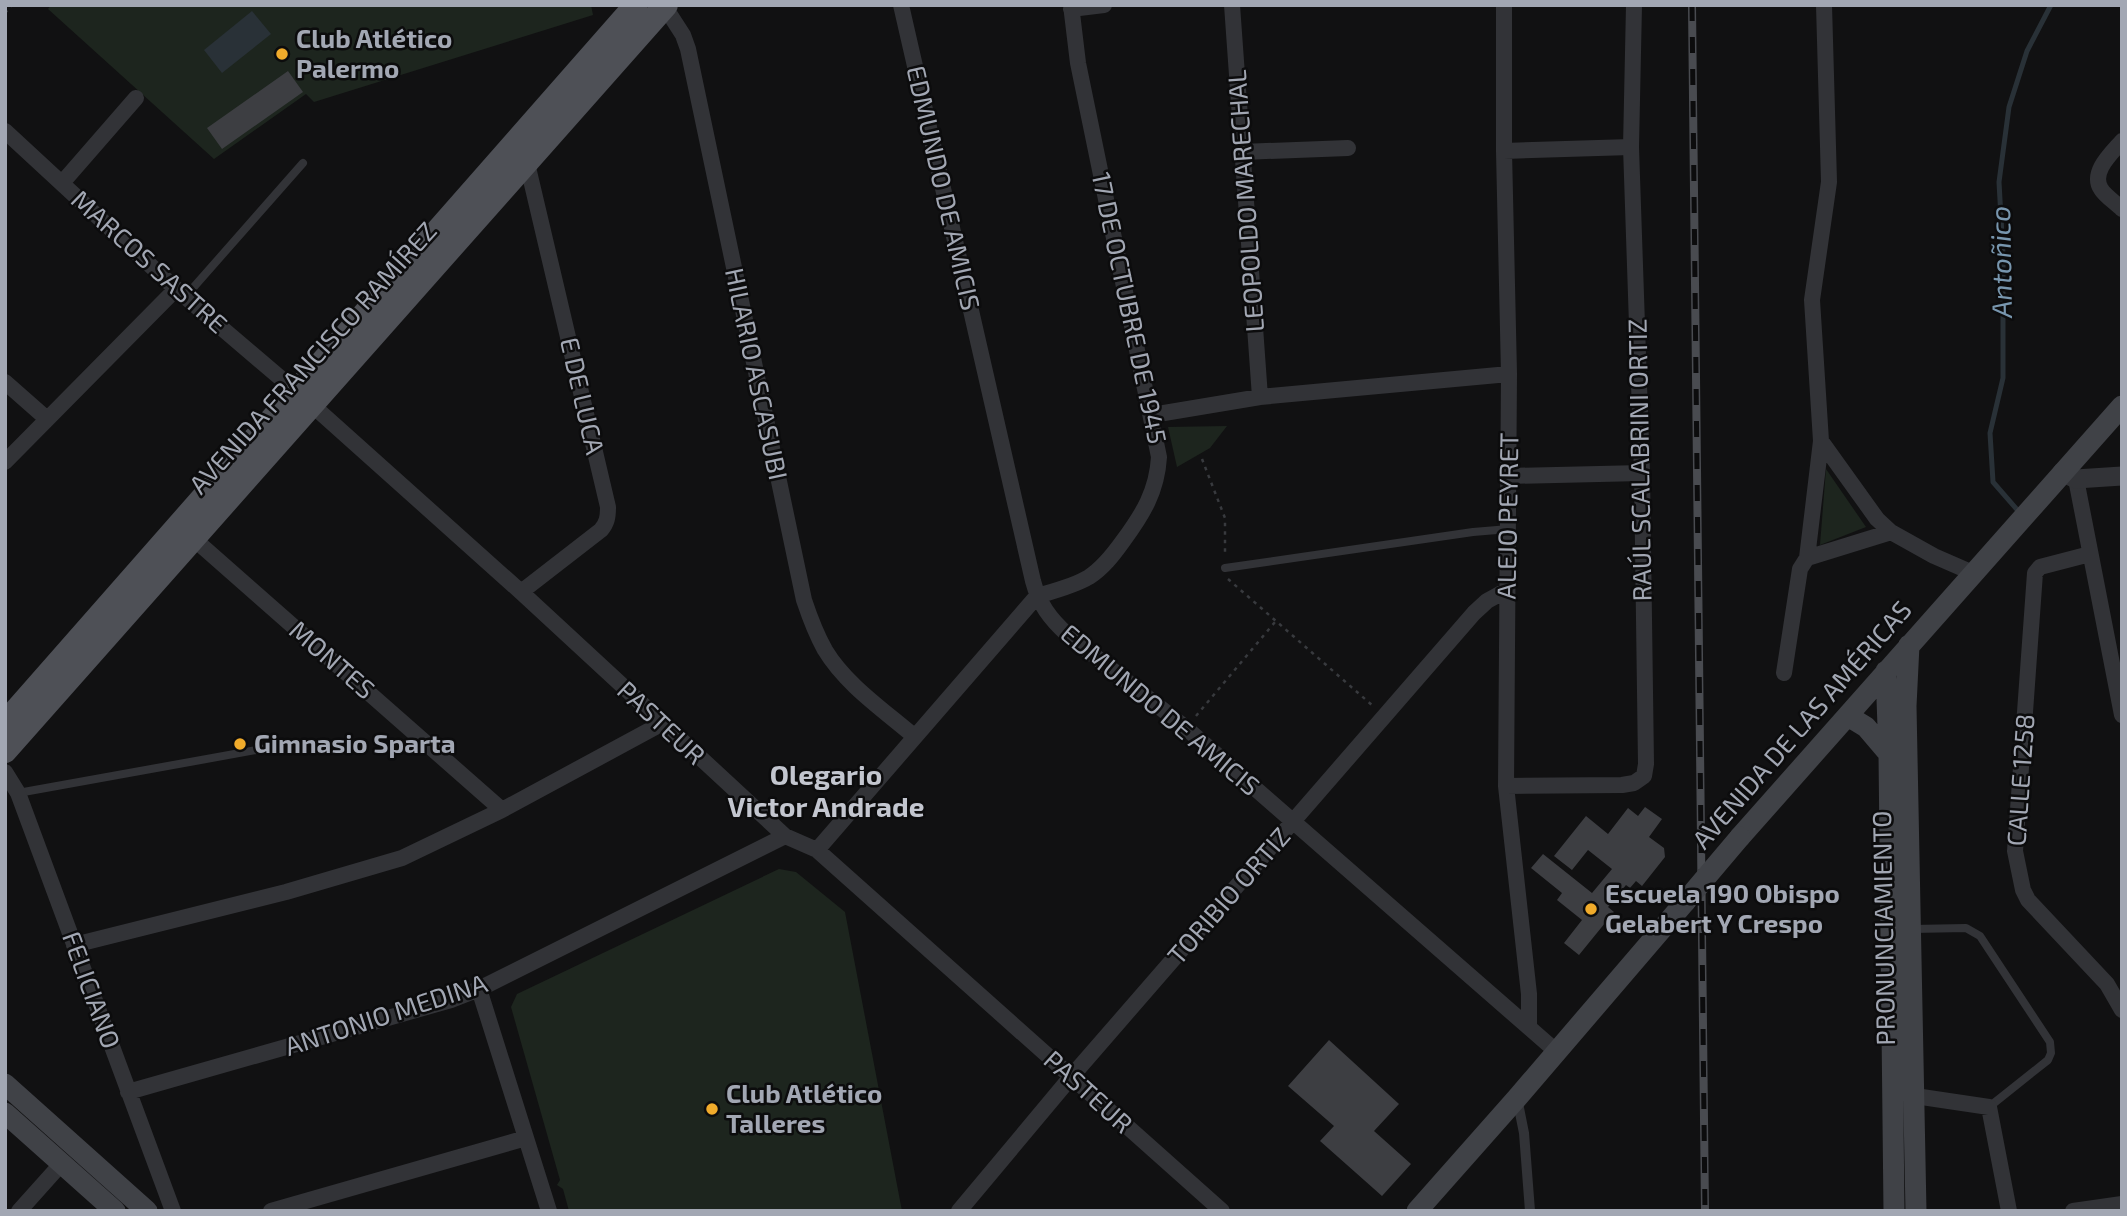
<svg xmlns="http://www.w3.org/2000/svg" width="2127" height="1216" viewBox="0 0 2127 1216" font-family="'Exo 2',sans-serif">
<rect width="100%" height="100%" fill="#111112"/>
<path fill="#1d251e" d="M51,5H591L593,15L314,102L306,94L214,159L48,9Z
M1227,426L1210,448L1177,467L1168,427Z
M1826,469L1866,527L1820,545Z
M779,869L796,872L845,912L902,1211H569L563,1189L557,1185L560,1180L511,1007L517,994Z"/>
<path fill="#293137" d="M252,11L271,34L222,73L204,50Z"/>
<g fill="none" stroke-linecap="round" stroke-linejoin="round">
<path stroke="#293137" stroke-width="5" d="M2020,513L1993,482L1990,433L2003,378V254L1999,182L2009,107L2027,51L2051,5"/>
</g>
<path fill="#3d3e42" d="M288,71L303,92L222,149L207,128Z
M1645,807L1662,819L1649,837L1664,848L1665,857L1642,886L1636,881L1630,888L1626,885L1608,907L1614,912L1579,955L1564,943L1582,920L1557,900L1562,893L1531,868L1543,854L1592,893L1612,869L1588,850L1572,870L1554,856L1586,816L1608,834L1628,808L1638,816Z
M1329,1040L1399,1104L1374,1131L1411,1164L1382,1196L1320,1141L1334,1126L1288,1086Z"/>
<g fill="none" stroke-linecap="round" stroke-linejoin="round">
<path stroke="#383a3e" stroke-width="2.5" stroke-dasharray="3.5 5" stroke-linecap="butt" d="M5,13L12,5
M1202,459L1225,518V556
M1228,579L1373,706
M1196,716L1275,622"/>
<path stroke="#323337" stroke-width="8" d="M185,297L303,163
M1225,568L1473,532L1509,529
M18,793L284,745
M1912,929L1966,928L1980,936L2050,1042L2051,1053L2048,1060L1989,1107"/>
<path stroke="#323337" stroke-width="10" d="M1517,1098L1524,1133L1530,1211"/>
<path stroke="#323337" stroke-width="16" d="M901,5L1033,581C1039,604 1050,619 1068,635L1186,728L1557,1052
M1232,5L1260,397
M1504,5V151L1509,374L1506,786L1529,994V1025
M1824,5L1829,182L1812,300L1821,441L1877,519L1891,532L1934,556L1973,573
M657,7H665L683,35L688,49L804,600C810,618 816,634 825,650C846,685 885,711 915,737
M1071,9L1104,5
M5,131L176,289L311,404L521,592L785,836L817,850L1222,1211
M2122,141C2112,153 2090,172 2101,189C2105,196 2116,203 2122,209
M1504,151L1631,147
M1242,152L1348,148
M62,183L136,98
M5,382L47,419
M1152,415L1260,397L1509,374
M5,462L176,289
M1508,476L1642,473
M2076,479L2122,715
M194,539L502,810
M2090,554L2040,567L2035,573L2015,851L2023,890L2028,900L2107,984L2122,1010
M1807,558L1891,532
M521,592L601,530C607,523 608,517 608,507L527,163
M1037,596C1054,591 1074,586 1089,577C1103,568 1113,555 1123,541C1143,514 1157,491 1159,457L1078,63L1071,5
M1784,673L1800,569L1807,558L1821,441
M5,772L18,793L173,1211
M1506,786L1622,785L1634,783L1644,776L1646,764L1642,473L1631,147L1634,5
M817,850L1037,596
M74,945L286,892L402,858L502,810L661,724
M479,989L549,1211
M128,1092L451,1000L479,989L785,836
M1915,1096L1989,1107L2009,1211
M19,1211L62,1163
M271,1211L526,1138
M959,1211L1071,1077L1474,613L1487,601L1507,590
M2073,1211L2122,1204"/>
<path stroke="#323337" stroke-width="19" d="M2062,472L2076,479L2122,476"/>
<path stroke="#404247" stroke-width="21" d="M1909,645L1906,706L1916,1211
M1886,671L1889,754L1894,1211
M1848,716L1866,727L1889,754
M1740,837L2122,406
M5,1084L147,1211
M5,1113L115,1211
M1417,1211L1517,1098L1685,902"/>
<path stroke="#4e5056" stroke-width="24" d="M5,723L636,5
M5,751L666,5"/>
<g stroke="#494b50" stroke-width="8">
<path id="rail" d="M1692,5L1705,1211"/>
</g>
<use href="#rail" stroke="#0c0c0d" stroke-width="5" stroke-dasharray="16" stroke-linecap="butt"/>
<path stroke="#404247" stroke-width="21" d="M1685,902L1740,837"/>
</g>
<g fill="#f0ab2b" stroke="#0c0c0d" stroke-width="2.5">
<circle cx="282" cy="54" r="7"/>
<circle cx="240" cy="744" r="7"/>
<circle cx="1591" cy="909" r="7"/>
<circle cx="712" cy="1109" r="7"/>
</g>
<g text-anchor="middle" stroke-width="5" stroke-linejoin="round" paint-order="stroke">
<g font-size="26" font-weight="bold" fill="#a2a7b3" stroke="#0c0c0d" text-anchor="start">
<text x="296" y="48">Club Atlético<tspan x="296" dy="30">Palermo</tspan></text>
<text x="254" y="753">Gimnasio Sparta</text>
<text x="1605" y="903">Escuela 190 Obispo<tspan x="1605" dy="30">Gelabert Y Crespo</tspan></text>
<text x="726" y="1103">Club Atlético<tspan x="726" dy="30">Talleres</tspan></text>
</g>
<g font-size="26" fill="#a2a7b3" stroke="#0c0c0d">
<text transform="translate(943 188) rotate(77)" y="9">EDMUNDO DE AMICIS</text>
<text transform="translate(1246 201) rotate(-94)" y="9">LEOPOLDO MARECHAL</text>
<text transform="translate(149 262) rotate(42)" y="9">MARCOS SASTRE</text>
<text transform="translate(1129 308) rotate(78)" y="9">17 DE OCTUBRE DE 1945</text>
<text transform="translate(313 358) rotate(-48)" y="9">AVENIDA FRANCISCO RAMÍREZ</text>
<text transform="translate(756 374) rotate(78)" y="9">HILARIO ASCASUBI</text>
<text transform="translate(582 396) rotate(77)" y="9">E DE LUCA</text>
<text transform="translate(1640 460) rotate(-91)" y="9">RAÚL SCALABRINI ORTIZ</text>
<text transform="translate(1508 516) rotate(-89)" y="9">ALEJO PEYRET</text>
<text transform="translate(332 660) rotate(41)" y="9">MONTES</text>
<text transform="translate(1160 710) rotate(40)" y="9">EDMUNDO DE AMICIS</text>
<text transform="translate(661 723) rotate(43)" y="9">PASTEUR</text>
<text transform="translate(1802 725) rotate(-49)" y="9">AVENIDA DE LAS AMÉRICAS</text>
<text transform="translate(2021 780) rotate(-86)" y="9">CALLE 1258</text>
<text transform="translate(1229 896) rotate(-49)" y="9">TORIBIO ORTIZ</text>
<text transform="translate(1884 928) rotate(-91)" y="9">PRONUNCIAMIENTO</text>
<text transform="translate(91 990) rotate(70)" y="9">FELICIANO</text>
<text transform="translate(386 1015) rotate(-18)" y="9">ANTONIO MEDINA</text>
<text transform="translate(1088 1092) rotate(42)" y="9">PASTEUR</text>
</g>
<g font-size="28" font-style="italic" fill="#7896ae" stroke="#0c0c0d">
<text transform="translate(2001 262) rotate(-91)" y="10">Antoñico</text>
</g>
<g font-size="28" font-weight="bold" fill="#c3c6cf" stroke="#0c0c0d">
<text x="826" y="785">Olegario<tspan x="826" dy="32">Victor Andrade</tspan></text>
</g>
</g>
<rect width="2127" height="1216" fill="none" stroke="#a2a7b3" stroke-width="14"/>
</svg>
